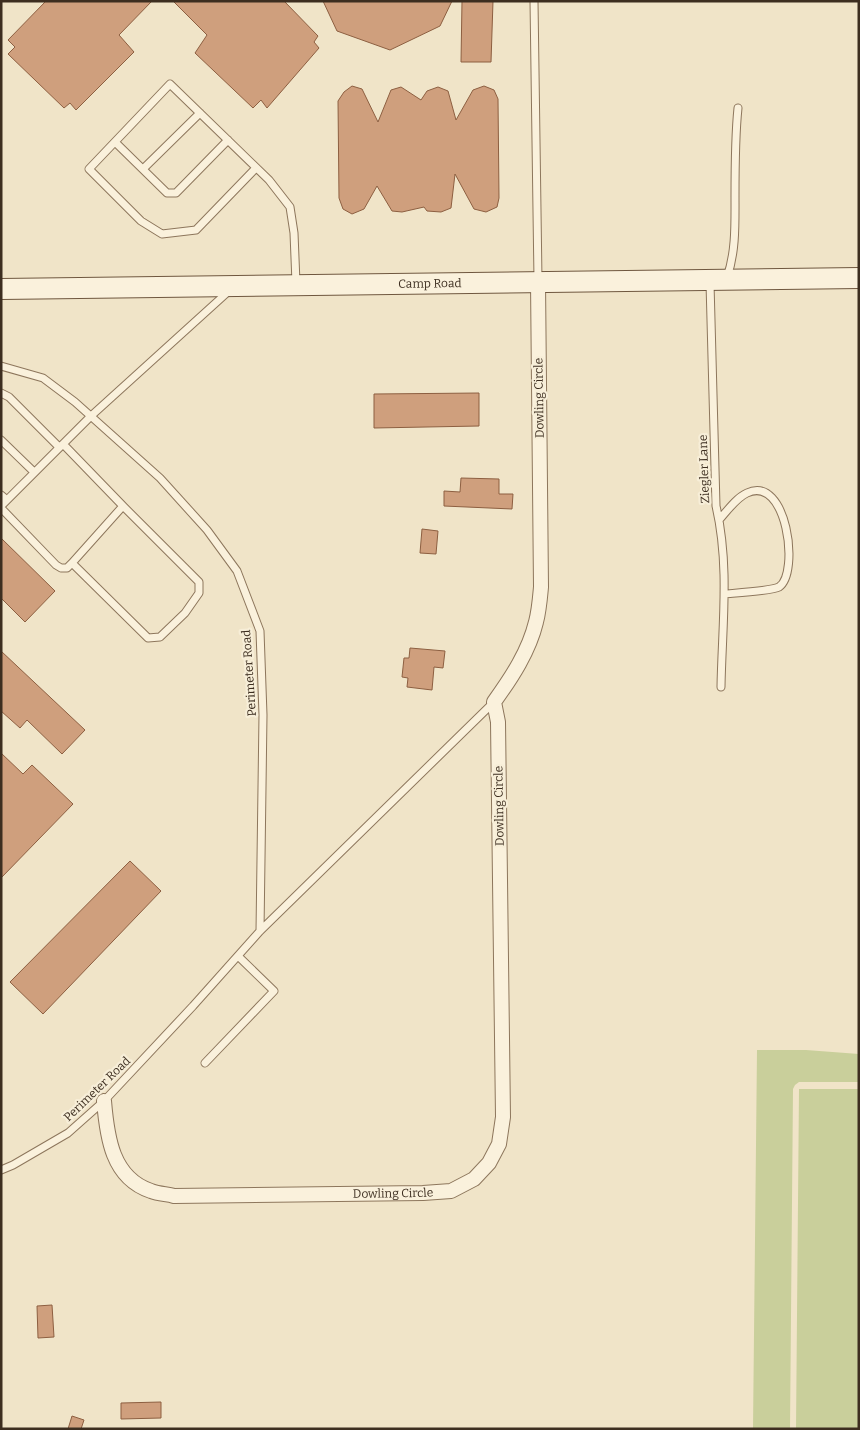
<svg xmlns="http://www.w3.org/2000/svg" width="860" height="1430" viewBox="0 0 860 1430" font-family="Bitter,serif">
<rect width="100%" height="100%" fill="#f0e4c8"/>
<path fill="#c9cf9b" d="M757,1050H806L859,1054V1082H799L795,1085L793,1089L790,1429H753Z
M799,1089H859V1429H796Z"/>
<path fill="#cf9f7d" stroke="#8d5f41" d="M46,1H152L119,35L134,52L76,110L70,103L64,108L8,54L15,47L8,40Z
M173,1H284L318,36L314,42L319,48L267,108L261,100L253,108L195,53L207,35Z
M323,1H452L440,26L390,50L337,31Z
M462,1H493L491,62H461Z
M352,86L362,89L378,122L391,90L401,87L421,100L427,91L438,87L448,91L456,120L473,90L484,86L494,90L498,99L499,198L497,207L486,212L474,209L455,174L451,208L441,212L427,211L424,207L402,212L392,211L377,186L364,209L352,214L343,209L339,198L338,101L344,92Z
M479,393V426L374,428V394Z
M461,478L499,479V494H513L512,509L444,506V491L460,492Z
M422,529L438,531L436,554L420,553Z
M1,538L55,591L25,622L1,598Z
M410,648L445,651L443,668L434,667L432,690L407,687L408,678L402,677L404,658H409Z
M1,651L85,730L62,754L27,720L20,728L1,711Z
M1,753L23,774L32,765L73,804L1,878Z
M130,861L161,891L43,1014L10,982Z
M52,1305L54,1337L38,1338L37,1306Z
M161,1402V1418L121,1419V1403Z
M72,1416L84,1420L81,1429H68Z"/>
<g fill="none" stroke-linecap="round" stroke-linejoin="round">
<g stroke="#8d765c" stroke-width="9">
<path id="lane" d="M534,1L538,280
M115,142L167,193H176L228,140
M256,168L196,230L162,234L141,221L89,169L170,84L269,180L290,207L294,233L296,283
M143,169L200,113
M727,277C736,252 735,223 735,197C735,167 735,137 738,108
M710,283L716,506C730,566 722,627 721,687
M1,366L43,378L75,402L160,478L207,530L237,571L260,631L263,715L260,931
M1,393L9,397L59,447
M1,440L34,472
M1,495L7,500
M1,506L91,416L230,290
M1,508L56,565L61,568H67L72,563L123,506L63,444
M719,520C727,511 736,498 747,493C787,474 800,573 779,587C771,591 736,593 725,594
M72,563L148,638L160,637L185,613L199,593V582L123,506
M205,1063L274,991L238,956
M1,1170L13,1165L68,1133L104,1101L193,1006L260,931L494,702"/>
</g>
<g stroke="#8d765c" stroke-width="16">
<g id="street">
<path id="s1" d="M104,1101C107,1137 112,1178 151,1191C159,1194 167,1194 174,1196L423,1193L451,1191L474,1179L489,1163L499,1144L503,1117L498,722L494,702C512,677 529,651 536,622C539,611 540,598 541,587L538,282"/>
</g>
</g>
<g stroke="#6f573f" stroke-width="22">
<g id="secondary">
<path id="s2" d="M1,289L859,278"/>
</g>
</g>
<use href="#lane" stroke="#faf1dc" stroke-width="7"/>
<use href="#street" stroke="#faf1dc" stroke-width="14"/>
<use href="#secondary" stroke="#faf1dc" stroke-width="20"/>
</g>
<g text-anchor="middle" stroke-width="4.5" stroke-linejoin="round" paint-order="stroke">
<g font-size="12" fill="#3d2e20" stroke="#f7eed8">
<text dy="4" stroke="none"><textPath href="#s2" startOffset="429">Camp Road</textPath></text>
<text transform="translate(539 398) rotate(-91)" y="4">Dowling Circle</text>
<text transform="translate(704 469) rotate(-92)" y="4">Ziegler Lane</text>
<text transform="translate(249 673) rotate(-94)" y="4">Perimeter Road</text>
<text transform="translate(499 806) rotate(-91)" y="4">Dowling Circle</text>
<text transform="translate(97 1089) rotate(-44)" y="4">Perimeter Road</text>
<text dy="4" stroke="none"><textPath href="#s1" startOffset="351">Dowling Circle</textPath></text>
</g>
</g>
<rect width="860" height="1430" fill="none" stroke="#3d2e20" stroke-width="5"/>
</svg>
